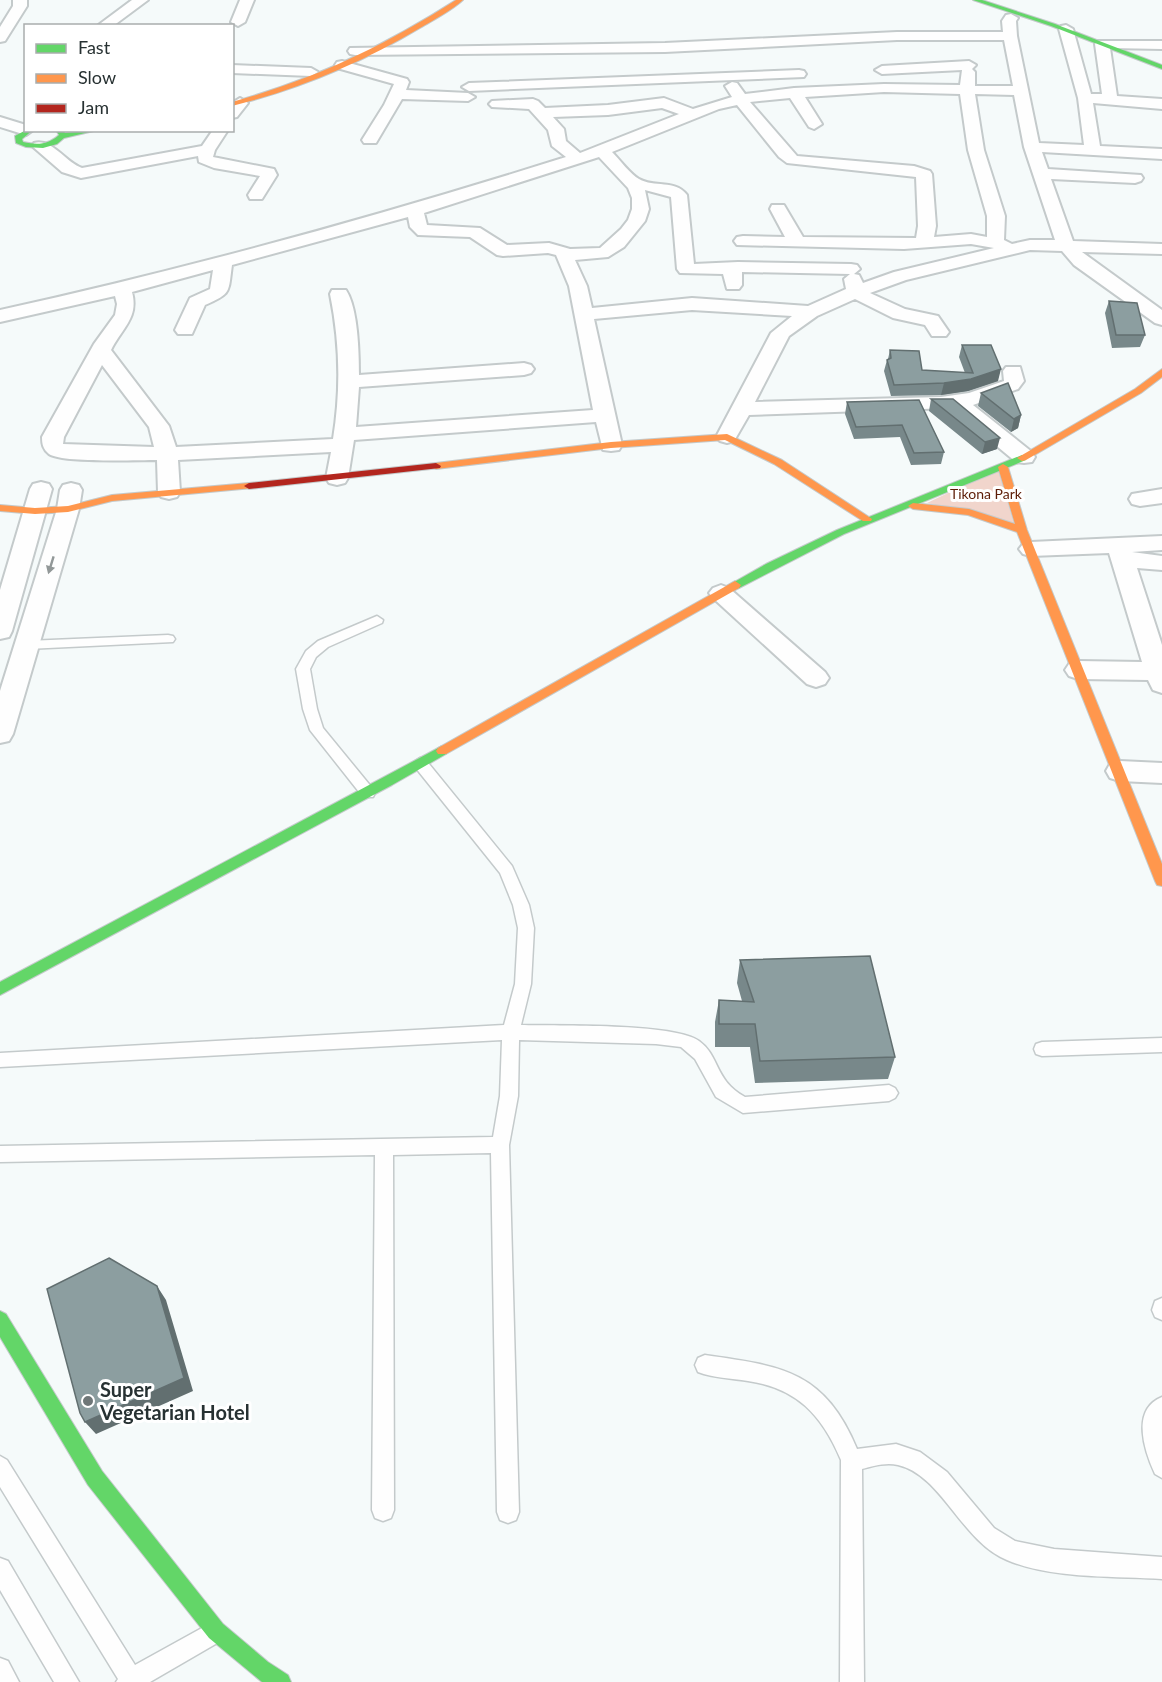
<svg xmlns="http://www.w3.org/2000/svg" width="1162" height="1682" viewBox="0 0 1162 1682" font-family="Lato,sans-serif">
<rect width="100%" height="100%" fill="#f5fafa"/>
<path fill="#f1d5cc" d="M998,469L1014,524L927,503Z"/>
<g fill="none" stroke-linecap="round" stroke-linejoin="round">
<g stroke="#c4cacb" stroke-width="3">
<path id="lane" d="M377,616L383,620L382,623L328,647L316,657L310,669L317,709L323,728L373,789L375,793L373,797H363L310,730L303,709L296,669L306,651L318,641Z
M168,635L173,636L175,639L173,642L27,649L20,645L27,641Z
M420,758L425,759L512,866L529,905L534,928L531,984L521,1025C556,1026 675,1023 699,1041C720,1056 714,1080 745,1097L889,1085L895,1088L898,1093L895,1098L889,1101L743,1113L716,1097L695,1059L681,1047L656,1044L519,1040L518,1096L509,1145L519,1512L516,1520L508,1523L500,1520L497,1512L491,1153L393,1155L394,1510L391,1518L383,1521L375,1518L372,1510L375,1155L0,1162V1146L493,1137L500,1096L502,1040L0,1067V1053L504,1025L515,984L518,928L513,905L500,873L415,767L413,763Z
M1162,1038V1052L1042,1056L1036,1054L1034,1049L1036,1044L1042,1042Z
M1162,1298V1320L1155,1317L1152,1310L1155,1301Z
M705,1355C781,1366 824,1370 857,1449L896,1444L920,1452L947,1472L994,1528L1015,1541L1054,1549L1162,1557V1579C1114,1576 1051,1579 1007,1560C961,1541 942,1475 898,1465C886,1462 873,1466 862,1469L864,1682H840L841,1460C822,1415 797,1388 748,1381C731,1378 713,1378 698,1372L695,1365L698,1358Z
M1162,1397V1478L1155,1474C1145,1452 1130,1410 1162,1397Z
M0,1456L7,1460L135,1665L211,1623L219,1626L222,1634L219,1642L150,1682H116L118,1679L0,1487Z
M0,1558L8,1561L79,1682H54L0,1590Z
M0,1658L8,1661L19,1682H0Z"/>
</g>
<g stroke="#c4cacb" stroke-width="4">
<path id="street" d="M13,0H27V6L5,41L0,42V27L13,6Z
M132,0H148L113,26H97Z
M240,0H254L245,22L238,26L231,22Z
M1011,14L1018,18L1016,21L1017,36L1039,143L1084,145L1078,98L1059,29L1061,26L1066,25L1073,29L1091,94H1102L1095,44L1097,41H1162V49L1110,48L1117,96L1162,99V109L1093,103L1100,146L1162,149V159L1042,152L1048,169L1141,175L1143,178L1141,181L1135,183L1051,179L1073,241L1162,244V254L1082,252L1162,310V325L1155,323L1074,265L1062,251L1030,250L906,280L870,293L905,309L938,316L949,332L946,336H932L925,325L893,318L855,299L817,316L789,336L755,402L941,397L969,393L1004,381L1003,371L1006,367H1020L1024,381L1018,389L973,405L1032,452L1035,457L1032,462L1024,463L1016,462L951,408L749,415L734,441L727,443L720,441L716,437L771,333L792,316L692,310L594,319L622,445L619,450L611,451L603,450L596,422L354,440L348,478L345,483L337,485L329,483L326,478L331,452L178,460L180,492L177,497L169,499L161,497L158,492L157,460C136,460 62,463 49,454C43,449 42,444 42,437L94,344L115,315L117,304L115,296L0,322V310C191,268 379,216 566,157L552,146L548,130L529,109L492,107L489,104L492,101L533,99L538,101L545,108L608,105L664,98L693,109L732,97L725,86L732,82L737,83L745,94L794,88L884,84L960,85L962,70L882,74L875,70L882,66L969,61L976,65L972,69L975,72V86H1013L1004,40H897L665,52L355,55L350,54L348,51L350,48L665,43L897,32H1003L1002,21L1006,15ZM884,92L960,94L968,150L987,216V237L971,234L934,237L936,226L932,174L930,171L914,166L797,156L750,102L790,98L809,127L814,129L822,124L805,97ZM975,94L1014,95L1024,147L1055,240H1030L1012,244L1004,240L1005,216L984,150ZM737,105L779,157L787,163L916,177L918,226L916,238L803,237L784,205H772L770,209L785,237L743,236L737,237L734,241L737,245L904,249L971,244L994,248L894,272L863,283L859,275L854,274L860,269L857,265L851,264L738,262L694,264L687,195C675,179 654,188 639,179C631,175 619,159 612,152L719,109ZM662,108L679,114L580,153L566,141L564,129L553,117L608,115ZM599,157L628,188L632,198V209L628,220L621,229L600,248L570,249L549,243L507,245L480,228L427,225L424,213ZM645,190L671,197L677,269L680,273L723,274L727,289H739L742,285V272L850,274L844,279L846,289L808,306L692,298L592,308L587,286L575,260L608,257L624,247L645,221L649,209ZM408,217L410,227L418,235L470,237L497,255L503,256L548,253L556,255L569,286L593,410L356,427L359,387L524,375L531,373L534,369L531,365L524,363L359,375C359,353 358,308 346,290H332L330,294C340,343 341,390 333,439L176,447L169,426L111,350C122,328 139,318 132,292L213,270L210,289L190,298L175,330L178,334H192L205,305C232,293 228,293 232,265ZM102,365L149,427L154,447L63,444L64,437Z
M342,61L407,79L409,82L406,90L468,93L475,97L468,101L402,99L376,143H364L362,140L384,105L394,84L337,68L335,65L337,62Z
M232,65L311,68L318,72L311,76L232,73Z
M799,70L804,71L806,74L804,77L469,91L462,87L469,83Z
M240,98L248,103L237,117L232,118V103Z
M0,117L26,125V130H33L26,135L0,127Z
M213,130H228L215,150L213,157L274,169L277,175L262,199H250L248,195L260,176L214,168L199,162L198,156L81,178L62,172L32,146L34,143C52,138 66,163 82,168L202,146Z
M41,482L49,484L52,489L12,631L9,637L0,639V590L30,489L33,484Z
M71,483L79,485L82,490L79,509L13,734L9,741L0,743V691L57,509L60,490L63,485Z
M1162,489V503L1140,506L1132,504L1129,499L1132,494Z
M1162,536V550L1132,552L1162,556V570L1137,568L1162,645V693L1153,690L1148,680L1078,679L1069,676L1065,670L1069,664L1078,661L1142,662L1109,553L1031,556L1023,554L1019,549L1023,544L1031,542Z
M721,585L729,588L825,672L829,678L825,684L816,687L807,684L713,598L709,593L713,588Z
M1120,761L1162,763V783L1120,781L1110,778L1106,771L1110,764Z"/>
</g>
<g stroke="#c4cacb" stroke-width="2">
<path id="fast" d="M973,0H982L1055,24L1162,65V69L1051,26Z
M26,130H33L22,139L23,142C37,145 48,145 59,135L56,130H63L65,133L98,130L64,138L57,144L43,148L26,147L16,143L15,136Z
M1022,455L1026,456V460L844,534L739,588L735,589L729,585L766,564L837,530Z
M442,746L448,751L446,754L392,785L0,995V982Z
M0,1311L6,1314L102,1471L223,1624L268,1662L288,1675L291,1682H262L209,1638L88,1485L0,1337Z"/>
</g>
<g stroke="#c4cacb" stroke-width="2">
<path id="slow" d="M456,0H463C451,11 435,19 420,28C362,63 299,89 232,106V102C313,80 386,45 456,0Z
M1162,369V377L1141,393L1026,460L1022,461L1017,458L1135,389Z
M727,434L782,460L872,519L871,521H863L774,464L725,440L611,448L436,469L431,466L436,463L611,442Z
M1003,464L1008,467L1027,530L1162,864V886L1157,885L1155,881L1017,532L968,515L913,509L908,506L913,503L969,509L1015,524L998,467Z
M249,483L254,486L253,488L112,501L68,512L35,514L0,511V505L35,508L68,506L112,495Z
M735,581L741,585L739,588L446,754H438L436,751L438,748Z"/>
</g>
<g stroke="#c4cacb" stroke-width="2">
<path id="jam" d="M436,463L441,466L440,468L249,489L244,486L249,483Z"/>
</g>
<use href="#lane" fill="#fefefe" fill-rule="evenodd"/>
<use href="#street" fill="#fefefe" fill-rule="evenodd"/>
<use href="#fast" fill="#63d668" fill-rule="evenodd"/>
<use href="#slow" fill="#ff974d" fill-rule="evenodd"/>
<use href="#jam" fill="#b3261e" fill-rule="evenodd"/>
</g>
<path fill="#78888a" d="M1109,301L1145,335L1140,347L1112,348L1105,313Z
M962,345L998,381L968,391L941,395L891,396L884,371L887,360L888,359L890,350L922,370L965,373L959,357Z
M981,393L1021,415L1018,428L1011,432L978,406Z
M931,399L997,449L982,454L929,411Z
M919,400L944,452L941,464L911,465L900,437L854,439L845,414L847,402Z
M740,960L895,1057L888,1079L755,1083L750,1047H715V1022L719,1000L742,1001L737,983Z"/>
<path fill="#626f70" d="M1001,369L998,381L968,391L941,395L944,383Z
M1021,415L1018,428L1011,432L1014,419Z
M1000,438L997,449L982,454L985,442Z
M157,1286L166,1300L193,1391L96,1434L85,1422Z"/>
<path fill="#8c9ea0" stroke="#626f70" stroke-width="1.5" d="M1109,301L1137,303L1145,335H1116Z
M962,345H991L1001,369L971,379L944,383L894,385L887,360L891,358L890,350L919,351L922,370L973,373Z
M1008,383L1021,415L1014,419L981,393Z
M931,399H953L1000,438L985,442Z
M919,400L944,452L914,453L902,425L856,427L847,402Z
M870,956L895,1057L760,1061L755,1024H719V1000L754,1002L740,960Z
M109,1258L157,1286L184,1378L85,1422L80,1413L47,1289Z"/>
<defs><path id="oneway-solid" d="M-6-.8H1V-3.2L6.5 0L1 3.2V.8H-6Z" transform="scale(1.5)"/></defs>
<use fill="#929898" href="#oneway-solid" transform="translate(51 565) rotate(107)"/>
<circle fill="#6f7778" stroke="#fff" stroke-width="2" cx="88" cy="1401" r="6"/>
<g text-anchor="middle" stroke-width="6" stroke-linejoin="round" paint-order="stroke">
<g font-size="14" fill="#5d1c07" stroke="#fff">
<text x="986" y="499">Tikona Park</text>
</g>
<g font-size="20" font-weight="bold" fill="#273132" stroke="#fff" text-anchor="start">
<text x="100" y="1397">Super<tspan x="100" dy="23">Vegetarian Hotel</tspan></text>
</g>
</g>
<rect x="24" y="24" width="210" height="108" fill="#ffffff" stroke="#a9adad" stroke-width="1.5"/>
<rect x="36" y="44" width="30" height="9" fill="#63d668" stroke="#a9adad" stroke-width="1.5"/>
<text x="78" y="54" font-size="18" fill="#273132">Fast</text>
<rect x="36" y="74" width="30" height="9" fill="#ff974d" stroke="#a9adad" stroke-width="1.5"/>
<text x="78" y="84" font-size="18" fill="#273132">Slow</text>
<rect x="36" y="104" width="30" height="9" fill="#b3261e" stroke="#a9adad" stroke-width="1.5"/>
<text x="78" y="114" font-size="18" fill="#273132">Jam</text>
</svg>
